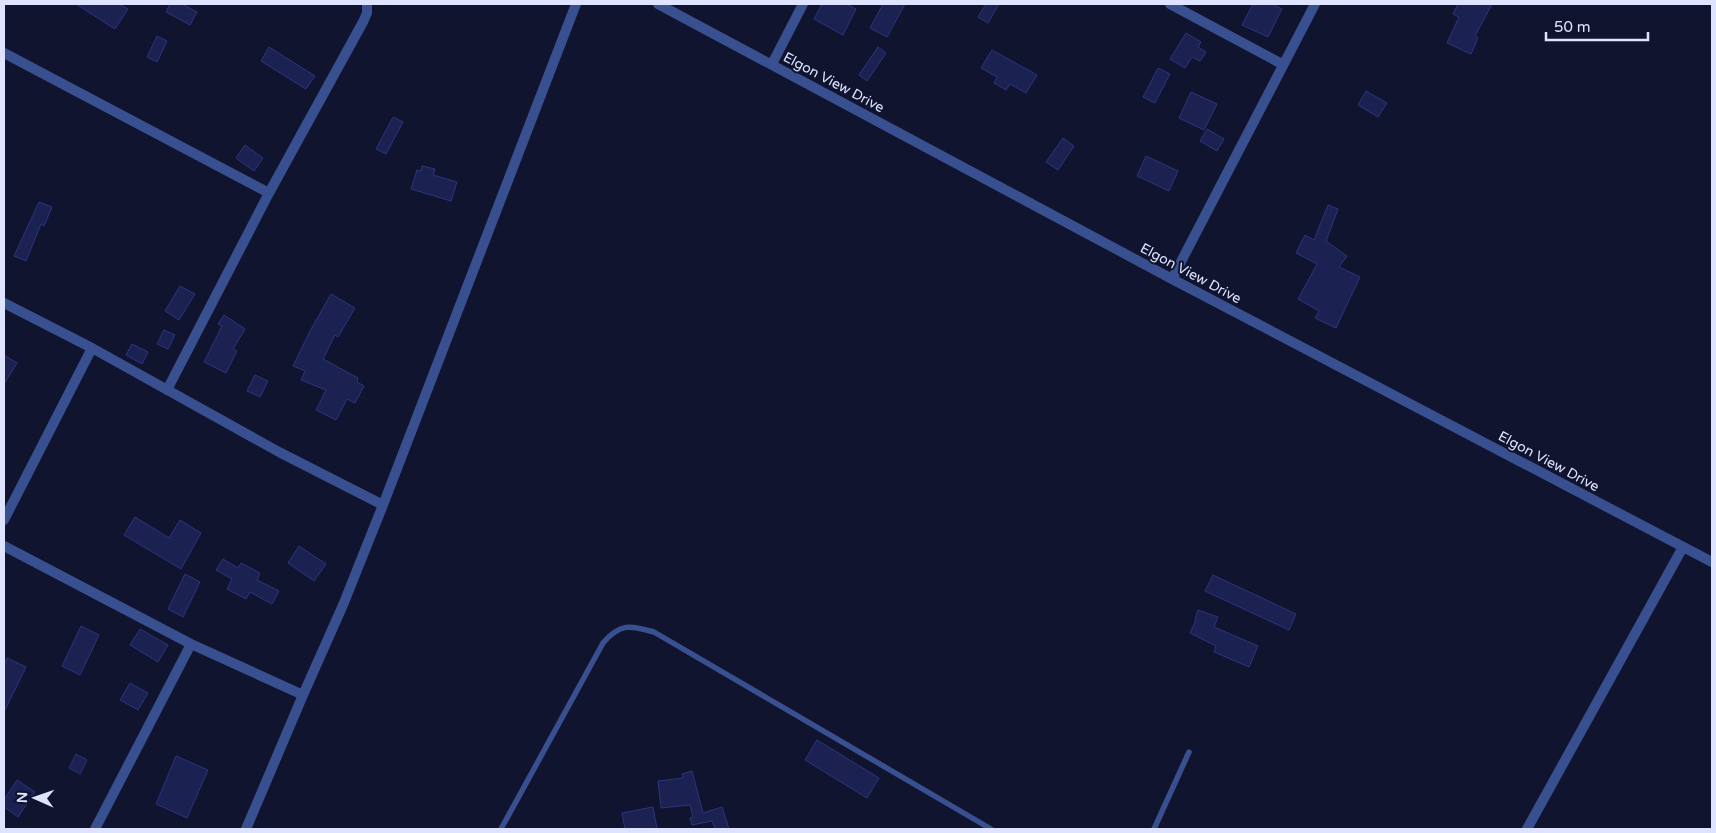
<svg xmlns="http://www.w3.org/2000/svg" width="1716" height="833" viewBox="0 0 1716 833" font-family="'Varela Round',sans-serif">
<rect width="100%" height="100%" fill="#10142f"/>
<path fill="#1b2151" stroke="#2c357e" d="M76,4H119L128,9L115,29Z
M170,4H182L197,12L190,25L166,12Z
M822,4H846L856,9L843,35L814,19Z
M883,4H905L887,37L870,28Z
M986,4H999L988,23L978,17Z
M1253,4H1272L1282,9L1268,37L1242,25Z
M1458,4H1492L1475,36L1478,38L1471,54L1447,43L1459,17L1453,14Z
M1186,33L1201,42L1198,47L1206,52L1200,61L1192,57L1185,68L1170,59Z
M157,36L167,41L157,62L147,57Z
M269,47L315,76L306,89L261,61Z
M878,47L886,53L867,81L859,75Z
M992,50L1037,75L1026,93L1010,84L1006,90L994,83L997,77L981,68Z
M1158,68L1170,74L1155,103L1143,97Z
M1366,91L1387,103L1378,117L1358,105Z
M1191,92L1217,104L1204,130L1179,118Z
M393,117L403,122L386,154L376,149Z
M1207,129L1224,139L1217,151L1200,141Z
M1063,138L1074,146L1058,170L1046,162Z
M245,145L263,158L254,171L236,158Z
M1146,156L1178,171L1169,191L1137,176Z
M422,166L435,169L433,175L457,182L451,201L411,189L417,170L421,171Z
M39,202L52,207L44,226L41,224L26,261L14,256Z
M1328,205L1338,209L1326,241L1347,256L1339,267L1360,277L1336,328L1315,318L1319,311L1298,299L1317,264L1296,253L1305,235L1314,240Z
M180,286L195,294L179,320L165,311Z
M331,294L355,308L338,337L335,335L323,359L358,378L357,382L364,386L355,403L347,399L336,420L316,410L326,390L301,380L305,371L293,366L310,331Z
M224,315L245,329L233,349L237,351L226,373L204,362L222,326L218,324Z
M164,330L175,335L168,349L157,344Z
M132,344L148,352L142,364L126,355Z
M4,355L17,363L4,384Z
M255,375L268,381L260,397L247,391Z
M135,517L169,538L180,520L201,533L181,569L124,535Z
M299,546L326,564L314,581L288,563Z
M223,559L238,568L241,563L260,573L257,580L279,591L272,604L250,592L246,599L227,589L232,579L216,570Z
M185,574L200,582L183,617L168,609Z
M1213,575L1296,614L1289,630L1205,591Z
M1198,610L1218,617L1214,627L1258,646L1249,667L1214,652L1216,646L1190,633L1196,620L1195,619Z
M81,626L99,635L80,675L62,666Z
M140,629L168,645L158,662L130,645Z
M7,658L26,667L4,712V665Z
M130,683L148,693L138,710L120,700Z
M817,740L879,778L867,798L805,760Z
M76,754L87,760L80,774L69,768Z
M176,756L208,770L187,818L156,804Z
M692,771L703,813L722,807L729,829H715L712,821L692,825L690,818L693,817L690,805L661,808L658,781L683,778L682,774Z
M17,780L35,792L18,817L4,807V800Z
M653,807L657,829H625L622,813Z"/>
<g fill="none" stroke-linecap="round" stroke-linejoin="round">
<path stroke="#395090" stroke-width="5.5" d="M501,829L603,643C620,623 630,625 654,632L991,829
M1154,829L1189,752"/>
<path stroke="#395090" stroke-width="10" d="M658,4L1172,279L1712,562
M1170,4L1282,64
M4,53L269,193
M772,64L803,4
M1172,279L1315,4
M4,303L92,348L279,452L383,505
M167,390L269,193L363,22L367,13V4
M4,520L92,348
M4,546L191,644L303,695
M95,829L191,644
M246,829L303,695L343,605L383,505L576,4
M1527,829L1683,547"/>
</g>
<g text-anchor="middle" stroke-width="4" stroke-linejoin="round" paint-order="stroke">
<g font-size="14" fill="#dee4ff" stroke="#10142f">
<text transform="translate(834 82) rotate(28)" y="5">Elgon View Drive</text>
<text transform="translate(1191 273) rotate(28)" y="5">Elgon View Drive</text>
<text transform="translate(1549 461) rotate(28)" y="5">Elgon View Drive</text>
</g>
</g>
<rect width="1716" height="833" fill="none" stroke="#dee4ff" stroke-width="10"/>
<g transform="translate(35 798) rotate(272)" stroke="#10142f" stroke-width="4" paint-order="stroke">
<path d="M0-4L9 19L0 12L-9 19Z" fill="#dee4ff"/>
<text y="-8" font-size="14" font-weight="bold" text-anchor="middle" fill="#dee4ff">N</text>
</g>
<path d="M1546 32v8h102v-8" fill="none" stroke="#dee4ff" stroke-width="2.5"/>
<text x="1554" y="32" font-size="15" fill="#dee4ff" stroke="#10142f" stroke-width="4" paint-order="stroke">50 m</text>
</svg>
